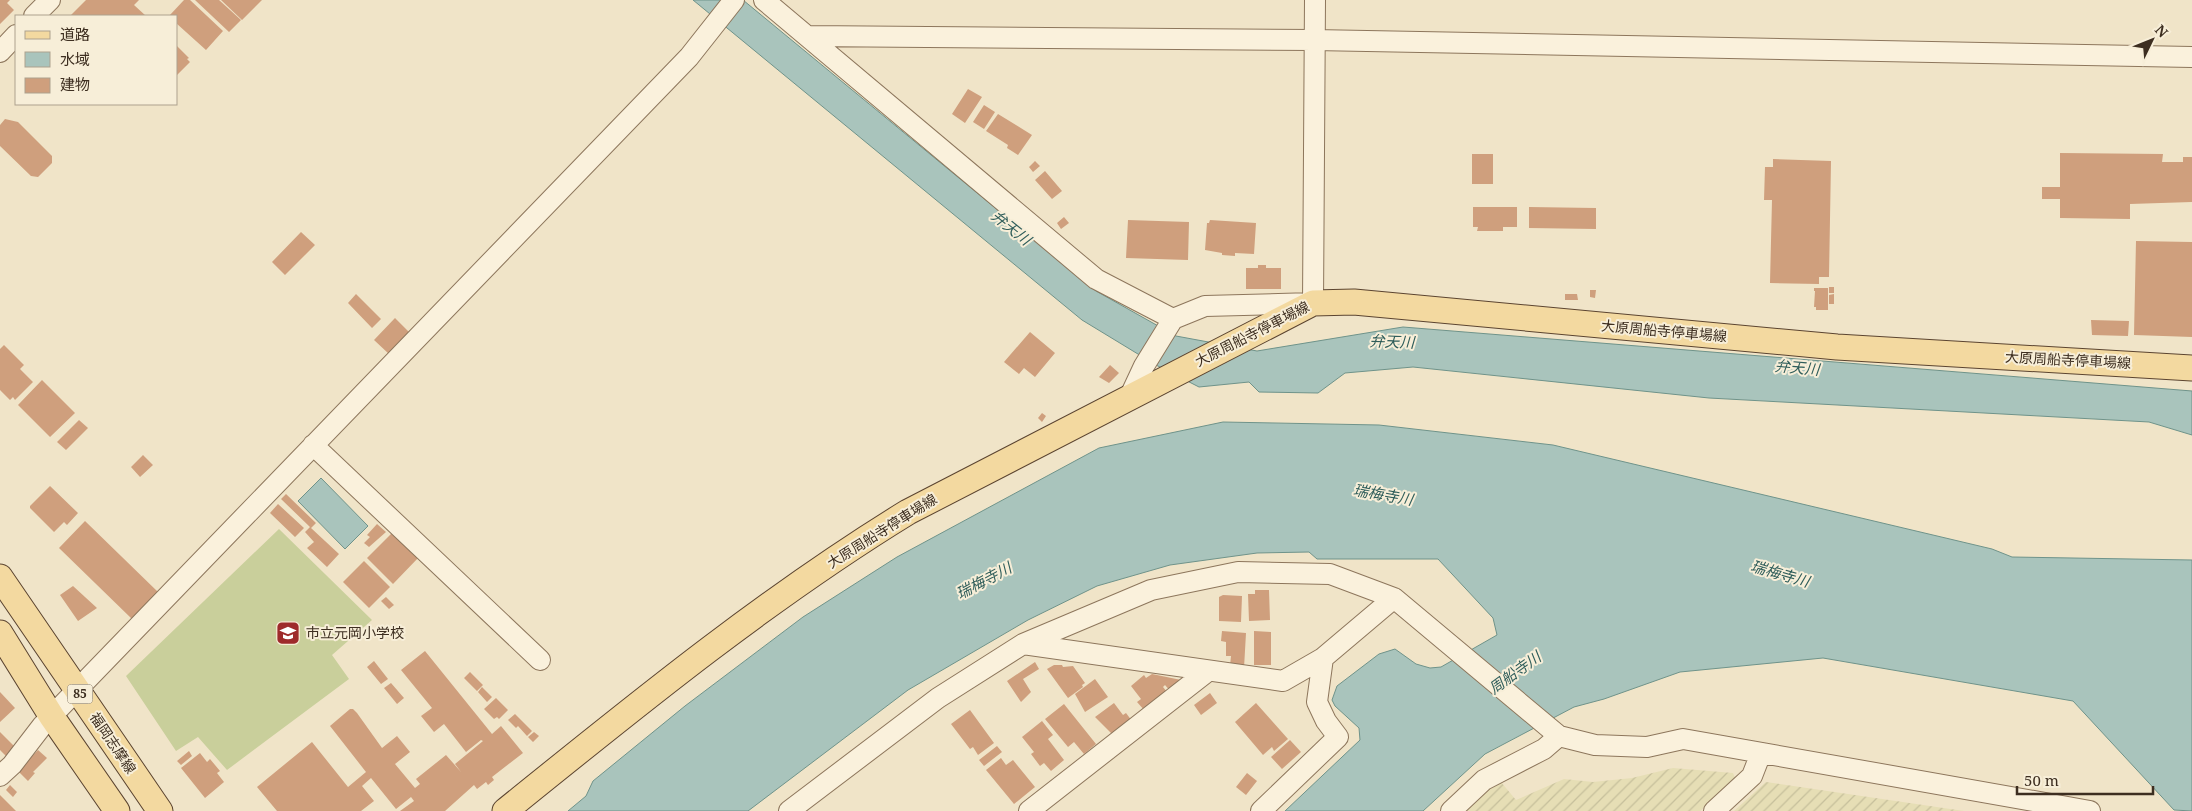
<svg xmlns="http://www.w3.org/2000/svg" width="2192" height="811" viewBox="0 0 2192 811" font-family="'Noto Serif','Noto Sans JP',serif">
<defs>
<pattern id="farmland-furrows" width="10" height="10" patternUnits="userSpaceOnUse" patternTransform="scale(1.25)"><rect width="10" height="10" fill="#e6deb5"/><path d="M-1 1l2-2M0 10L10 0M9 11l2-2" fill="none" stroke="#c6bf9b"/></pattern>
</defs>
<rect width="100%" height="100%" fill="#f0e4c8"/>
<path fill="url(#farmland-furrows)" d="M1673,768L1733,773L1735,778L1700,811H1463L1488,787L1501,782L1516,800L1564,779L1593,782L1632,778Z
M1766,782L1964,811H1734Z"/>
<path fill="#c9cf9b" d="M279,529L372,620L332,655L349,679L227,770L198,737L176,751L126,676Z"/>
<path fill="#a9c4bc" stroke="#6f938a" d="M693,0H743L1096,291L1176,336L1257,351L1403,327L2192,391V435L2149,422L1709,398L1413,367L1345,373L1318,393L1259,392L1249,382L1199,387L1156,365L1082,320Z
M1223,422L1379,425L1553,445L1992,549L2012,557L2192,560V811L2174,810L2073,701L1823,658L1680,672L1604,699L1574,707L1485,754L1423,811H1285L1360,740L1359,728L1335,706L1332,700L1337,686L1379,654L1395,649L1416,664L1430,668L1441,667L1497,635L1493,618L1438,559H1317L1309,552L1257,553L1170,565L1097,586L1028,620L908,690L748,811H568L586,796L593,781L685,706L803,617L897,557L1099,448Z
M321,478L368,526L345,549L298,501Z"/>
<path fill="#cf9f7d" d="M0,0H10L7,3L14,10L0,24Z
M86,0H139L134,5L146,16H70Z
M184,0H190L223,31L206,50L176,23V16H169Z
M195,0H219L241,20L229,32Z
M221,0H262L242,20Z
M176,45L189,58L187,59L190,62L176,76Z
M968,89L982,97L965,123L952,114Z
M984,105L995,112L984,129L973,122Z
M998,114L1032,135L1018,155L1007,148L1008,145L986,131Z
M5,119L18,122L52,156V163L38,177L31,176L0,146V125Z
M2060,153L2163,154L2162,162H2183V157H2192V202L2130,204V219L2060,218V199H2042V187H2060Z
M1472,154H1493V184H1472Z
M1773,159L1831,161L1829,277H1819V284L1770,283L1772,200H1764L1765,167H1773Z
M1035,161L1040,166L1033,172L1029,167Z
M1045,171L1062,191L1052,199L1035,180Z
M1473,207H1517V227H1503V231H1477L1478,227H1473Z
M1529,207L1596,208V229L1529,228Z
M1064,217L1069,223L1061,229L1057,223Z
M1128,220L1189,222L1188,260L1126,258Z
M1210,220L1256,223L1254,254L1235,253V256L1222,255V253L1205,250L1207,223H1209Z
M301,232L315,245L285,275L272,262Z
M2136,241L2192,242V337L2134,335Z
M1258,265H1266V268H1281V289H1246V268H1258Z
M1829,287H1834V293H1829Z
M1814,288H1828V310H1816V307H1814L1815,291H1814Z
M1590,290H1596L1595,298L1590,297Z
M356,294L381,319L372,328L348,303Z
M1565,294H1577L1578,300H1565Z
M1834,294V304H1829V295Z
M395,318L410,333L389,354L374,340Z
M2091,320L2129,321L2128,336L2092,335Z
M1030,332L1055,353L1035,377L1024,368L1019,374L1004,362Z
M4,345L24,365L20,369L33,382L15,400L13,397L10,400L0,390V349Z
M1110,365L1119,373L1109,383L1099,377Z
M42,380L75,413L50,437L18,405Z
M1042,413L1046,416L1042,422L1038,418Z
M79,420L88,428L66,450L57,442Z
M143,455L153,465L140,477L131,467Z
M50,486L78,513L67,525L64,522L54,532L30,508V506Z
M286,494L316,523L311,528L339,554L327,567L307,548L314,542L305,532L310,527L281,499Z
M278,504L304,528L295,537L270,513Z
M85,521L158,592L132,619L59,548Z
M377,524L386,532L369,547L364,543L370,537L367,535Z
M393,532L419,557L393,584L367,558Z
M364,561L390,587L369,608L343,582Z
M73,586L97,608L78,621L60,595Z
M1255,590H1269L1270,620L1249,621L1248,594H1255Z
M1223,595L1242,596L1241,622L1219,621V597Z
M386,597L394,605L389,609L381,601Z
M1222,631L1246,633L1244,668L1230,666L1231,656H1226V642L1221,641Z
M1254,631L1271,632V665H1254Z
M425,651L492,734L501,726L523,753L492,777L494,780L488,785L486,782L477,789L474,785L445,811H400L414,801L411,797L396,809L371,778L362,786L374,801L361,811H277L257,787L312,742L348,787L366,772L330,726L350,709H353L357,713L382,748L397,736L410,752L395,764L415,788L420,784L416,779L446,755L461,772L455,764L483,741L481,740L466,752L444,724L434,732L421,716L432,708L401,670Z
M374,661L388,679L381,684L367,667Z
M1035,662L1039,669L1023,679L1031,692L1021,702L1007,681Z
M1054,665H1062L1063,667L1073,666L1085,683L1082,685L1083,687L1068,698L1047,669Z
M470,672L483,685L477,691L464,678Z
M1152,674L1186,681L1171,692L1165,685L1163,687L1167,692L1145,711L1137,702L1141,699L1131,686L1144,675L1146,678Z
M1095,679L1108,697L1085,712L1075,694Z
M391,683L404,698L397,704L384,688Z
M482,687L492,697L487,702L478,692Z
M0,692L15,708L0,722Z
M1210,693L1217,703L1201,715L1194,705Z
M496,698L508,710L499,719L497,717L494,719L484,709Z
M1114,703L1123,715L1126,713L1132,721L1113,735L1095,717Z
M1256,703L1288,739L1274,751L1272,747L1263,755L1235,722Z
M1064,704L1096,744L1084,754L1074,742L1068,747L1045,719Z
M970,710L994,743L978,755L973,747L970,749L951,724Z
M515,714L532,731L527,736L518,726L516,728L508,720Z
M1042,721L1053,735L1048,739L1064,760L1051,771L1044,763L1040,766L1031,754L1034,752L1022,737Z
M0,732L16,748L7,757L0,750Z
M534,732L539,736L533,742L528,737Z
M1290,740L1301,752L1282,769L1271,757Z
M997,746L1002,752L984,766L979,760Z
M38,750L47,758L33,772L35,773L28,781L18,771Z
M189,751L192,756L181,765L177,761Z
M200,753L207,762L210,759L220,771L217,773L224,782L205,798L181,768Z
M1001,758L1006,765L1013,760L1035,787L1014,804L986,770Z
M1247,773L1257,781L1246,795L1236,787Z
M10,785L17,792L13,797L6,790Z
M0,795L16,811H0Z"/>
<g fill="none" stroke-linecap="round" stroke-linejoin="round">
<g stroke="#8d765c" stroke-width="22">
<path id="minor" d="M764,0L1096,279L1173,319
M34,16L50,0
M807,36L1314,40L2192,57
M0,52L16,35
M1130,396L1144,366L1173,319L1205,306L1313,303L1315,0
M313,445L540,660
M1023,644L1283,681L1323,658L1394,598
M0,776L12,765L42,726L689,57L734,0
M789,811L938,698L1023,644L1151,590L1238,572L1330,574L1394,598L1559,736L1595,745L1647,747L1683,739L2090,811
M1029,811L1208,671
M1261,811L1338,737L1326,721L1317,702L1323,658
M1451,811L1484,780L1544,749L1559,736
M1714,811L1752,776L1761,753"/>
</g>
<g stroke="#5b4430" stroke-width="27">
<path id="major" d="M0,577L160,811
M0,633L52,717L117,811
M505,811C635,706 766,599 908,512L1313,303L1354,302L1837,347L2192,368"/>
</g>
<use href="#minor" stroke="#faf1dc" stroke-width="20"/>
<use href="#major" stroke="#f3d9a0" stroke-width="25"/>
</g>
<defs>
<g id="school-square" transform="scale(1.25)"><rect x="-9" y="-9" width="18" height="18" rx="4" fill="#9e2a2b" stroke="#f7eed8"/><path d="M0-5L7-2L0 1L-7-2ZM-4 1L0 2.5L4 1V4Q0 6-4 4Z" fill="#fff"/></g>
</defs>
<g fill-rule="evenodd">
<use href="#school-square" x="288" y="633"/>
</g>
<g text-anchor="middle" stroke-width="4" stroke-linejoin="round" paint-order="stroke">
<rect fill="#f7eed8" stroke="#756857" stroke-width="1" x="67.5" y="684.5" width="25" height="19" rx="4"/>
<g font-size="12" font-weight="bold" fill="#3d2e20">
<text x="80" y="698">85</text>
</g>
<g font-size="14" fill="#3d2e20" stroke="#f7eed8">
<text transform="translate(1664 331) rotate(5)" y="5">大原周船寺停車場線</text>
<text transform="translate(1252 334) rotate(-27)" y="5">大原周船寺停車場線</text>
<text transform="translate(2068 360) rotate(3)" y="5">大原周船寺停車場線</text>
<text transform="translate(882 531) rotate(-32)" y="5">大原周船寺停車場線</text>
<text transform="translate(113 743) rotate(56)" y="5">福岡志摩線</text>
</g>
<g font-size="14" fill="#3d2e20" stroke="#f7eed8" text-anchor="start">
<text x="306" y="638">市立元岡小学校</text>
</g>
<g font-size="15" font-style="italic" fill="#2f5d5a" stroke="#f7eed8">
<text transform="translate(1011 228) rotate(39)" y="5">弁天川</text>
<text transform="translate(1392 342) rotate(2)" y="5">弁天川</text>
<text transform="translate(1797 368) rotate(5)" y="5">弁天川</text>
<text transform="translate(1383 495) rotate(10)" y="5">瑞梅寺川</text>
<text transform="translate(1780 574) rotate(16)" y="5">瑞梅寺川</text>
<text transform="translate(984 581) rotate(-28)" y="5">瑞梅寺川</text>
<text transform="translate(1515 673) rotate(-36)" y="5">周船寺川</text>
</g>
</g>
<rect x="15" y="15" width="162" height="90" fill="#f7eed8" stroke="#ada18e"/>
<rect x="25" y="31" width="25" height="8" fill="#f3d9a0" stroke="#ada18e"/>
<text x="60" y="40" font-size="15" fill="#3d2e20">道路</text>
<rect x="25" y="52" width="25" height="15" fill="#a9c4bc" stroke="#ada18e"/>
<text x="60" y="65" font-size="15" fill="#3d2e20">水域</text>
<rect x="25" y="78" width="25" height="15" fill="#cf9f7d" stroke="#ada18e"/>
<text x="60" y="90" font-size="15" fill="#3d2e20">建物</text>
<g transform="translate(2152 40) rotate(47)" stroke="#f7eed8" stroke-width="4" paint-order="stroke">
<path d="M0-4L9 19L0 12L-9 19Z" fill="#3d2e20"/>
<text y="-8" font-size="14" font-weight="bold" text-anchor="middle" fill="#3d2e20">N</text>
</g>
<path d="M2017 786v8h136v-8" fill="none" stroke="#3d2e20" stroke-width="2.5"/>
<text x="2024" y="786" font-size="15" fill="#3d2e20" stroke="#f7eed8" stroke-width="4" paint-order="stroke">50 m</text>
</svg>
